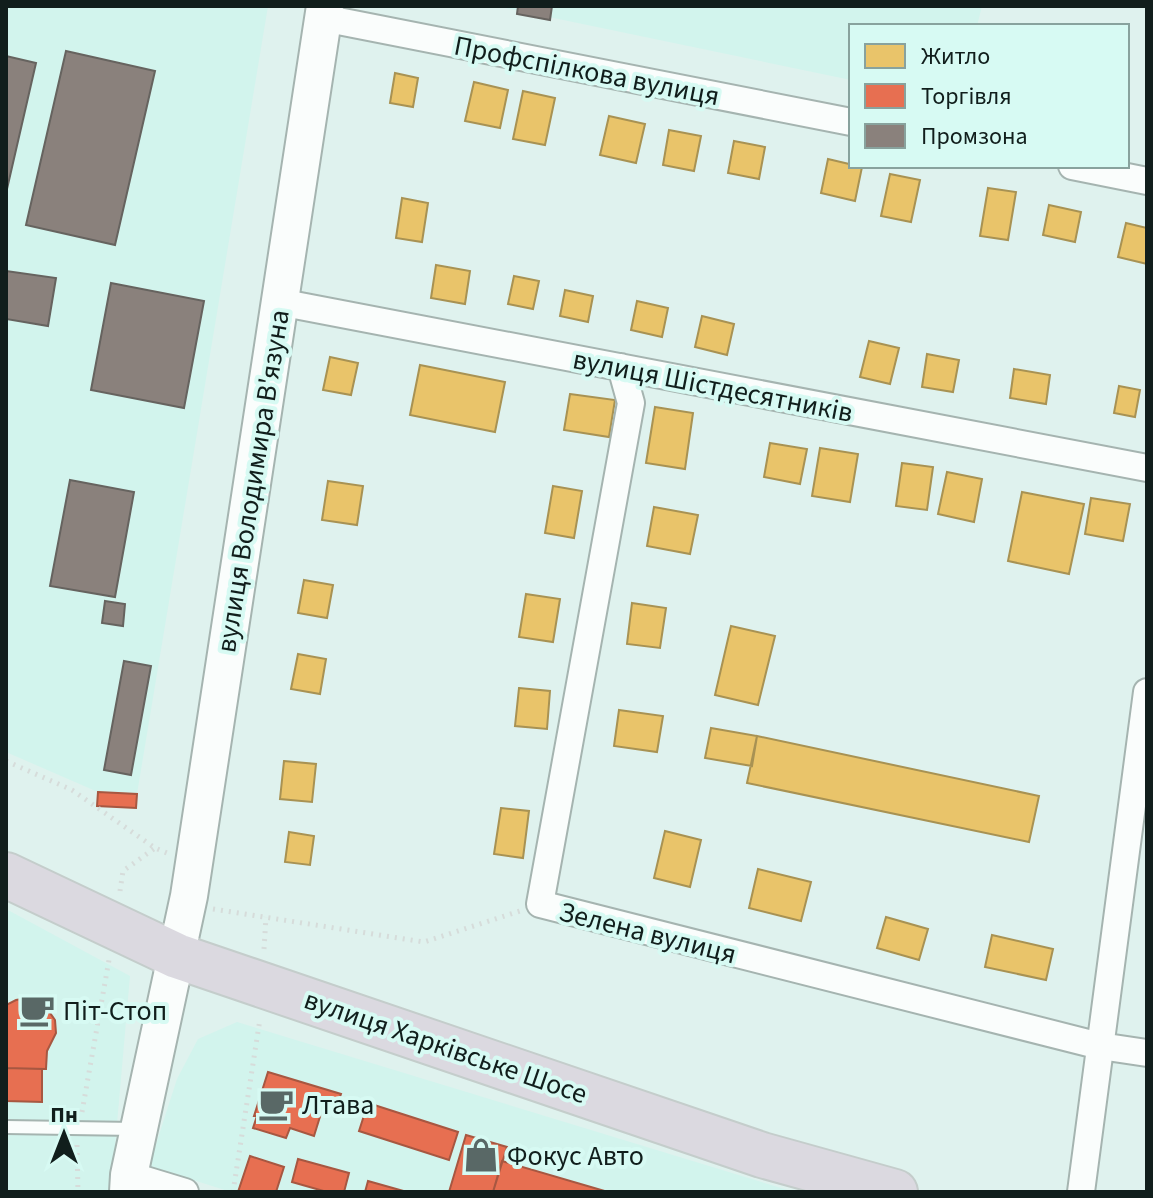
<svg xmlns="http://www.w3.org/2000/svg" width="1153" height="1198" viewBox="0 0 1153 1198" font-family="'Source Sans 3',sans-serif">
<rect width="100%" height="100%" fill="#dff2ee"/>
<path fill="#d2f4ed" d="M6,6H268L137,794L98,792L6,752Z
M496,6H982L977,26H851V80Z
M6,909L130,976L111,1192H6Z
M237,1022L794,1192H231L149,1166L177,1079L198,1039Z"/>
<path fill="#e9c46a" stroke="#a89253" stroke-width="2" d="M395,73L418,78L413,107L390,103Z
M474,82L508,90L500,128L465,121Z
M523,91L555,98L545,145L513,139Z
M609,116L645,124L636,163L600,155Z
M669,130L701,136L694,171L663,165Z
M734,141L765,147L759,179L728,173Z
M828,159L862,167L855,201L821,193Z
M890,174L920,180L911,222L881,216Z
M988,188L1016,192L1008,240L980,236Z
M402,198L428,203L422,242L396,238Z
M1049,205L1081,212L1075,242L1043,235Z
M1126,223L1147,228V264L1118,257Z
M436,265L470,271L465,304L431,298Z
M514,276L539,281L533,309L508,304Z
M565,290L593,296L588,322L560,316Z
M637,301L668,308L662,337L631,330Z
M702,316L734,324L727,355L695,347Z
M869,341L899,348L890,384L860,377Z
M927,354L959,360L953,392L922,387Z
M330,357L358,363L351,395L323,390Z
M420,365L505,382L495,432L410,415Z
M1014,369L1050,375L1046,404L1010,398Z
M1119,386L1140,390L1135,417L1114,413Z
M570,394L615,400L609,437L564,430Z
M655,407L693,413L685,469L646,463Z
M770,443L807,449L800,484L764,477Z
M820,448L858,454L850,502L812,496Z
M902,463L933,467L927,510L896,506Z
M947,472L982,479L974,522L938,514Z
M328,481L363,486L357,525L322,520Z
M553,486L582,491L574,538L545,533Z
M1022,492L1084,504L1069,574L1008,561Z
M1091,498L1130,504L1123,541L1085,534Z
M654,507L698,515L690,554L647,546Z
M304,580L333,585L327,618L298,613Z
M526,594L560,599L553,642L519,637Z
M632,603L666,608L660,648L627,644Z
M731,626L775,636L758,705L715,695Z
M298,654L326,659L320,694L291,689Z
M519,688L550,691L547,729L515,726Z
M619,710L663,716L657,752L614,746Z
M711,728L757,736L752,766L705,758Z
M757,736L1039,796L1029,842L747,783Z
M284,761L316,764L312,802L280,799Z
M501,808L529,811L523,858L494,854Z
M665,831L701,840L690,887L654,878Z
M289,832L314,836L310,865L285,862Z
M758,869L811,882L801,921L749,908Z
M886,917L928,929L919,960L877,948Z
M992,935L1053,949L1046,980L985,967Z"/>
<path fill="#e76f51" stroke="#a75741" stroke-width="2" d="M98,792L137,794L136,808L97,806Z
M28,998L43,1003L55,1020L56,1033L47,1051L46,1069L6,1068V1005L16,1000Z
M6,1068L42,1069V1102L6,1101Z
M268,1072L341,1094L335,1111L323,1107L314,1136L290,1128L286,1138L253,1128L257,1116H254Z
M368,1103L458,1132L449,1160L359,1131Z
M466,1135L507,1147L493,1192H449Z
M250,1156L284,1167L276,1192H238Z
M298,1159L349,1173L344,1192H327L292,1182Z
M502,1161L608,1192H493Z
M368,1181L407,1192H365Z"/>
<path fill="#8a817c" stroke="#66635f" stroke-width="2" d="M518,6H552L550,20L517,14Z
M66,51L155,71L115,245L26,225Z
M6,56L36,63L7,189H6Z
M6,271L56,278L48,326L6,319Z
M111,283L204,301L184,408L91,390Z
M70,480L134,492L115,597L50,586Z
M105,601L125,604L123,626L102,623Z
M124,661L151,666L131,775L104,770Z"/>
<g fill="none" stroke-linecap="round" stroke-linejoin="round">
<g stroke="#a5b4b0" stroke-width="16">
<path id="lane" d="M6,1127L135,1129"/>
</g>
<g stroke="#a5b4b0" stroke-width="30">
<path id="street" d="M323,18L851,122
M1072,166L1147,181
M279,302L1147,468
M621,367L631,403L540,904L1100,1046L1147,1053
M129,1175L185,1192
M1081,1192L1147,692"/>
</g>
<g stroke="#a5b4b0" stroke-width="40">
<path id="secondary" d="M128,1192L129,1175L189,896L325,6"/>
</g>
<g stroke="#c4cdcb" stroke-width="48">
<path id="highway" d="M6,875L177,956L762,1155L895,1192"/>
</g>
<path stroke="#d6dcda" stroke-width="5" stroke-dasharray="2 6" stroke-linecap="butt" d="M6,761L72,790L155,848L167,853
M120,891L123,871L155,848
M213,909L424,942L520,911
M264,949L266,917
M82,1112L109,960
M77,1145L78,1192
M233,1192L260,1019"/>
<use href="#lane" stroke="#fafdfc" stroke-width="12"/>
<use href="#street" stroke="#fafdfc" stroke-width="26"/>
<use href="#secondary" stroke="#fafdfc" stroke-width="36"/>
<use href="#highway" stroke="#dbd9e0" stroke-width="44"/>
</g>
<defs>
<g id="cafe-bare" transform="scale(2.76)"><path d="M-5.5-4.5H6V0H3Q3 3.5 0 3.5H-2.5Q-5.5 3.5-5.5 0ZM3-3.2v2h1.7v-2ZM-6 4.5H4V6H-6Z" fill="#596866" stroke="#d7faf3" stroke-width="2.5" paint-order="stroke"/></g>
<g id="shop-bare" transform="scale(2.76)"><path d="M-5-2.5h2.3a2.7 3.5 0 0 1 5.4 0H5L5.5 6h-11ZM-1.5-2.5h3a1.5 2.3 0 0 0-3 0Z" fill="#596866" stroke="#d7faf3" stroke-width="2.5" paint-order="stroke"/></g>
</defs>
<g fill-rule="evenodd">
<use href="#cafe-bare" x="37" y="1010"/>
<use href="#cafe-bare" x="276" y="1104"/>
<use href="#shop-bare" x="481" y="1155"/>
</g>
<g text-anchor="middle" stroke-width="8" stroke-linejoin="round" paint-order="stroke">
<g font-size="28" fill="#111e1c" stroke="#d7faf3">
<text transform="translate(587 70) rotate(11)" y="10">Профспілкова вулиця</text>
<text transform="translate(713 385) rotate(11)" y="10">вулиця Шістдесятників</text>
<text transform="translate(252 481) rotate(-81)" y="10">вулиця Володимира В'язуна</text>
<text transform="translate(648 932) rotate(14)" y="10">Зелена вулиця</text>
<text transform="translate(446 1046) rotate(19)" y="10">вулиця Харківське Шосе</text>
</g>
<g font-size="28" fill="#111e1c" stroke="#d7faf3" text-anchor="start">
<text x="63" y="1020">Піт-Стоп</text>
<text x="302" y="1114">Лтава</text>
<text x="507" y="1165">Фокус Авто</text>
</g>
</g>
<rect width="1153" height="1198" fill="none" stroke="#111e1c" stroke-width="16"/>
<rect x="849" y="24" width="280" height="144" fill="#d7faf3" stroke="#88a29d" stroke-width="2"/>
<rect x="865" y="44" width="40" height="24" fill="#e9c46a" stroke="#88a29d" stroke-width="2"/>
<text x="921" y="64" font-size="24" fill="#111e1c">Житло</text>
<rect x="865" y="84" width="40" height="24" fill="#e76f51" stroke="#88a29d" stroke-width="2"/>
<text x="921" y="104" font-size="24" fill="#111e1c">Торгівля</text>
<rect x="865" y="124" width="40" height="24" fill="#8a817c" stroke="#88a29d" stroke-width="2"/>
<text x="921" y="144" font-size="24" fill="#111e1c">Промзона</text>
<g transform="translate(64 1134)" stroke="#d7faf3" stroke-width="6" paint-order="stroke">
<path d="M0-6L14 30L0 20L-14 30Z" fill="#111e1c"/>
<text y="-12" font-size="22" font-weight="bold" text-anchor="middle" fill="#111e1c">Пн</text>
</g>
</svg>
